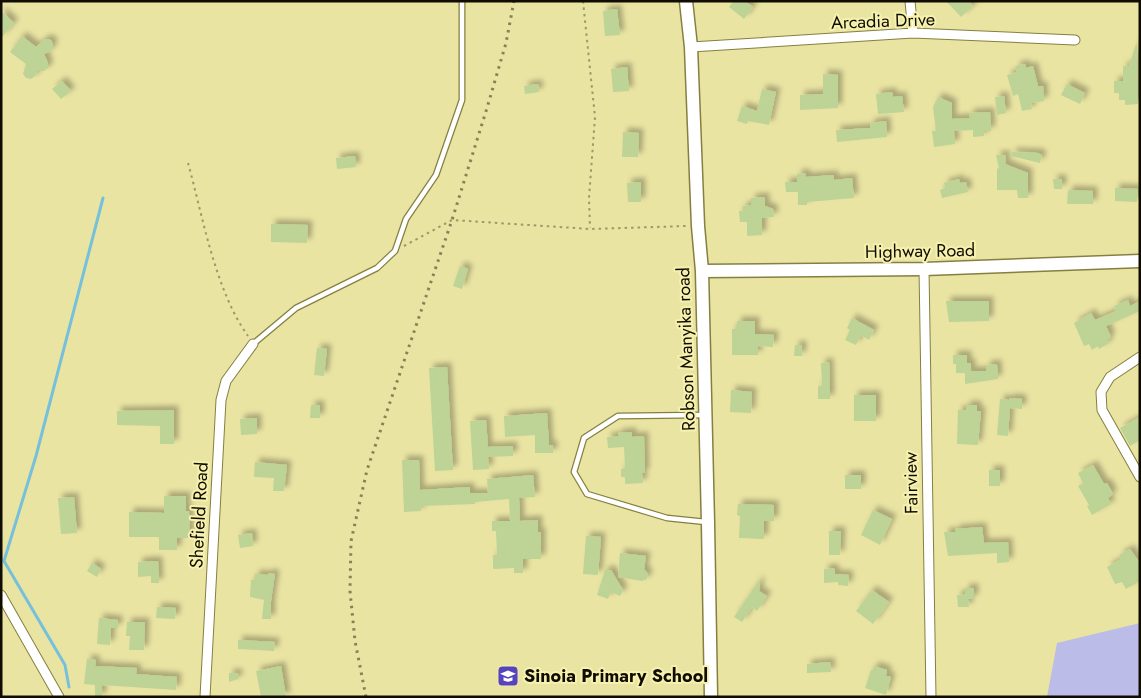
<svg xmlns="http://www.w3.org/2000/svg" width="1141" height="698" viewBox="0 0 1141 698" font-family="Jost,sans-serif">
<defs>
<filter id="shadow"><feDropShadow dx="4.5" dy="-4.5" stdDeviation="2.5" flood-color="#0004"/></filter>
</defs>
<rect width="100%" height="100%" fill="#e9e4a2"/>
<path fill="#bbbce7" d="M1140,623V697H1047L1057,643Z"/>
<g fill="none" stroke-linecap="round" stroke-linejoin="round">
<path stroke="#77c0db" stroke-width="3" d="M69,687L65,665L4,561L36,456L103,198"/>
</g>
<path fill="#bed396" filter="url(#shadow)" d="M734,1H745L753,7L744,19L729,7Z
M946,1H969L973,6L961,17Z
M617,9L620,35L605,36L603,11Z
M1,11L14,23L1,38Z
M22,36L36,47L45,39L51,40L53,44L51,51L44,54L48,63V68L44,71H37L35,76L31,79L26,78L23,74L26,64L10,52Z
M1136,44H1137L1138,104L1125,105V100H1119V93H1114V81H1123V66H1129Z
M1025,64L1026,68L1033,66L1038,86H1043L1044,101L1031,103L1032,109L1022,111L1018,94L1013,96L1007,75L1017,72L1015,66Z
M627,67L629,91L613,92L611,69Z
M823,74L838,75V108L800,110V95L823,94Z
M62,81L71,91L61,99L52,89Z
M538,84L539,92L525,94L524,86Z
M1067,84L1085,93L1080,104L1061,95Z
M762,89L776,92L769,125L748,121L747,124L737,121L742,106L757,111Z
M892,92L893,97L902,96L904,112L878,114L876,94Z
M1004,96L1006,113L997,115L995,97Z
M938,97L952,103V119L970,118L969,113L990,112L991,131H984V136L973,137V130L954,131L955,144L934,147L932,131H936L933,107Z
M886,121L887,137L837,142L836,130L870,128V123Z
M623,132L639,133L638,157H622Z
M1012,152L1038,153L1042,155L1040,163L1011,156Z
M996,155H1006L1005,164L1028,173V198H1018L1017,190H997V169L999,168Z
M355,156L356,167L337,169L336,158Z
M805,173L806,177L834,175V180L852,178L854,198L807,202V205H798V192H786L785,182H797V174Z
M959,179L960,183L966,182L968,192L942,198L940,190L945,188L944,183Z
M1053,179H1062V189H1054Z
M641,182V202H628L627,183Z
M1115,188L1138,189L1137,202L1115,201Z
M1068,190L1093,191V204H1067Z
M765,197V206L773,209L774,217L762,218V235L747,236V222H740L739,211H743V206L751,205V198Z
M271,224L308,225L307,243L271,242Z
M460,266L468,269L462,289L453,286Z
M1128,300L1130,306L1140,301V311L1106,326L1111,337L1107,340L1109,343L1099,349L1098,346L1092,350L1089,344L1084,346L1074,323L1091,313L1095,320L1116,311L1114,306Z
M946,301H989V321L949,322Z
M852,318L874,330L869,340L861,335L856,345L845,340L850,330L847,328Z
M737,321H755V334L774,335L773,347L758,346V355H732V329H737Z
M795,345H802V356H794Z
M317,348L327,349L324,376L314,375Z
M953,355H967V363H971V371H986V365L997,364L998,379L965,384V373H956V364H953Z
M829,362L830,399H818V386H822L821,363Z
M447,367L453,470L435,471L429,368Z
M731,390L752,392L751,413L730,412Z
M854,395H876V421H854Z
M1010,398L1022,399V409L1010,408L1008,436L997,435L1000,399L1009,400Z
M311,405H320V418H310Z
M966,405H977V411H981L978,445L957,444L958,410H966Z
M174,410V444H160V426L117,425V411Z
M547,413L549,445H553V453H535V435L505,437L504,416Z
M1140,417V440L1130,446L1120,428Z
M257,418V434L241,435L240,419Z
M486,420L488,447L513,446V456L488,457L489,469L473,470L470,421Z
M632,432V437L644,436L645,473H642L643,483L625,484V477H621V469L625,468L624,447L608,448L607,437L618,436V433Z
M402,460H419L420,490L470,487V493H488L487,479L533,475L535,497L519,498L520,521L538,520V532H541V559H523V573H514V568L493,569V555H497L496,531H492V521H510L509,499L475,502V504L421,506V511L404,512Z
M255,462L287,465L284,491H273L274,478L254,477Z
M1093,465L1104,484L1107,483L1113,494L1108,498L1111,504L1092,515L1087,506L1089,505L1078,486L1083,483L1078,473Z
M989,470H1000V486H989Z
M845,475H861V489H845Z
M164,496H186V511H189L190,538H177V550H159V537H129V512L164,513Z
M74,497L77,533L61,534L58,498Z
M738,504L774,505V521H764V539L739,538L740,516L737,515Z
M873,510L892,519L880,545L861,535Z
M982,527L984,543L1008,542L1009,562L997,563V553L948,556L944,532H956L955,529Z
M829,531H841L840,555H829Z
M252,533L253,546L240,548L238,535Z
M586,536L601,537L598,575L583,574Z
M1130,549L1140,563V581L1126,589L1122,582L1115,584L1107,567L1121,559L1119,555Z
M620,553L646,556L644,569L648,574L647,579L642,581L618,577Z
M150,561H158L159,583H151V576L138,577V562Z
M92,563L101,569L97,577L87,571Z
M834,568L835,574L849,575L848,586L838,585V582L824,583V569Z
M605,570H611L623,590L620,596L611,592L608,599L597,595Z
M268,573L275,574L271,601V619H262L264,600L250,597L251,580H255V574L268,575Z
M760,579L759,591L767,596L757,611L752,607L742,622L734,617Z
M965,588H974V599H968L969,607H958L957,595L965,594Z
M872,590L889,602L873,624L856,611Z
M157,607L176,608L175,619L156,618Z
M99,618L118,620V628H111L110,645L97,644Z
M127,622H145L144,650H129L130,636H126Z
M238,640L275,642L274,651L238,649Z
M87,659L96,660L95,666L137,668L136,674L177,677L176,690L102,685V697H95V685L84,684Z
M830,662L831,672L807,673V664Z
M281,666L286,697H261L256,671Z
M874,666L887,670L886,676L891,677L886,695L865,688L871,670H873Z
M229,673H238V679L229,682Z"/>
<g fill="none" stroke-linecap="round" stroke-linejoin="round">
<g stroke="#857f41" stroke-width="7">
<path id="lane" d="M253,344L296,308L377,268L395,251L406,219L436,175L462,100V1
M703,415L618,416L584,438L574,472L587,494L667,518L706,522"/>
</g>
<g stroke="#857f41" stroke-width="11">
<path id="street" d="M910,1L913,33
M691,47L913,33L1075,40
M924,269L931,697
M1140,357L1110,377L1101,392L1102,410L1140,477
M1,595L59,697
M205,697L221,400L226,381L253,344"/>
</g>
<g stroke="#857f41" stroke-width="15">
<path id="secondary" d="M686,1L691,47L698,226L702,271L708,523L711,697
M702,271L924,269L1140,261"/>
</g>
<path stroke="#9c9869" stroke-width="2" stroke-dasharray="2.5 4" stroke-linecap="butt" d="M583,1L595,117L589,198L590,228
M188,163C203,217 215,290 248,336
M404,246L452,220L590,229L687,226"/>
<use href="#lane" stroke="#fff" stroke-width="4.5"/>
<use href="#street" stroke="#fff" stroke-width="9"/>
<use href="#secondary" stroke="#fff" stroke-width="12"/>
<path stroke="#868258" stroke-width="3" stroke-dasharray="2.5 5" stroke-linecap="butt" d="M366,697L355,641L350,591L351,541L367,470L452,220L487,108L506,43L514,1"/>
</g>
<defs>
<g id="school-square" transform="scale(1.125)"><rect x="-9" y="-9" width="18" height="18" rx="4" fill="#5544bc" stroke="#f7f1af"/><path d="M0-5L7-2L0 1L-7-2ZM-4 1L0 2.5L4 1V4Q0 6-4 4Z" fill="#fff"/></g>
</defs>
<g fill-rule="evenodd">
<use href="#school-square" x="508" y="676"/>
</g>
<g text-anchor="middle" stroke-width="4" stroke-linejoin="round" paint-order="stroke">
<g font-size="18" fill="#100d00" stroke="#f7f1af">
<text transform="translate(883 21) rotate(-2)" y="6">Arcadia Drive</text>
<text transform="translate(920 251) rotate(-1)" y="6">Highway Road</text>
<text transform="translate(686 349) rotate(-92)" y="6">Robson Manyika road</text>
<text transform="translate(911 483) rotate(-91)" y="6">Fairview</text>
<text transform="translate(199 515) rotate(-87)" y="6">Shefield Road</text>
</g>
<g font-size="18" font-weight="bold" fill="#100d00" stroke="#f7f1af" text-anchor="start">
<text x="524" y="682">Sinoia Primary School</text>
</g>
</g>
<rect width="1141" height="698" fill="none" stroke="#100d00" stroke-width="5"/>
</svg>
